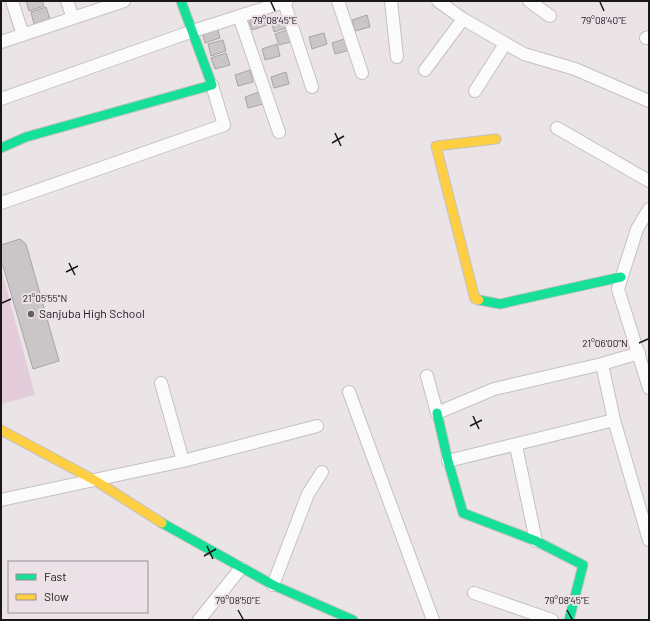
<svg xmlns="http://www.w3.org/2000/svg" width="650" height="621" viewBox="0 0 650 621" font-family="Barlow,sans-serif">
<rect width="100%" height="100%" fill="#eae4e7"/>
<path fill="#e3cdda" d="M1,268L35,395L1,404Z"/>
<path fill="#cac6c8" stroke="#a9a4a6" d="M26,1H42L44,6L29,11Z
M46,7L50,19L34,24L31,12Z
M263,14L267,25L252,30L248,18Z
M367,15L370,27L355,31L352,20Z
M286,16L289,27L274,32L271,20Z
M217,27L220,38L205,43L202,31Z
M290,29L294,41L279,45L275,34Z
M324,33L327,44L312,49L309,37Z
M347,38L350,50L335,54L332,43Z
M223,40L226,51L211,56L208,44Z
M277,44L280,56L265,60L262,49Z
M226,53L230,65L215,69L211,58Z
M250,70L253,82L238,86L235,75Z
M286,72L289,84L274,88L271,77Z
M259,92L263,104L248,108L245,97Z
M20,239L26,244L59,361L33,369L3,266H1V245Z"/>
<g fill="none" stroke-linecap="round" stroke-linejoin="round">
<g stroke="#c5c0c2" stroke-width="14">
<path id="street" d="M12,1L23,35
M67,1L73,18
M338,1L362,73
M391,1L397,57
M438,1L463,19L524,54L575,69L649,101
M529,1L550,16
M284,2L312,87
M239,16L279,132
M646,38L649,37
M1,42L124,1
M425,70L463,19
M475,91L505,44
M1,99L193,31L287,1
M557,128L649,181
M1,203L224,125L212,85
M649,209L637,229L618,289L649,388
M639,353L602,364L614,420L649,540
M427,376L437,413L494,389L602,364
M161,383L183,461
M349,392L433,620
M516,446L536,541
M448,461L614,420
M1,500L183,461L317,426
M273,585L308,494L322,472
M474,593L552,620
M199,620L241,568"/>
</g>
<g stroke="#c5c0c2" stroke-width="11">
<path id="fast" d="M1,148L26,137L212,85L181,1
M479,300L500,304L621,277
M437,413L448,461L463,513L536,541L583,565L569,620
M162,523L273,585L353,620"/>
</g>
<g stroke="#c5c0c2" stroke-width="11">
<path id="slow" d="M479,300L475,299L436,146L496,139
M1,430L96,481L162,523"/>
</g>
<use href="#street" stroke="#fcfbfb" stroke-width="12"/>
<use href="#fast" stroke="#16e098" stroke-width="9"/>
<use href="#slow" stroke="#ffcf43" stroke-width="9"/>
</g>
<path fill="none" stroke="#1b1719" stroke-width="1.5" d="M271,2L275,11M600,2L604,11M335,133L341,146M332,143L344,136M69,263L75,275M66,272L78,266M2,303L11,299M639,343L648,339M473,416L479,429M470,426L482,420M207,546L213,559M204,556L216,549M238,610L243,619M567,610L572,619"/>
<circle fill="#635f61" stroke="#ede1e8" stroke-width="1.5" cx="31" cy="314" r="4"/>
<g text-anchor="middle" stroke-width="4" stroke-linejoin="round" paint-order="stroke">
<g font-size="12" fill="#1b1719" stroke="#ede1e8" text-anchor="start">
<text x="39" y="318">Sanjuba High School</text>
</g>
</g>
<g font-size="10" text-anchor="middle" fill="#1b1719" stroke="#ede1e8" stroke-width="4" stroke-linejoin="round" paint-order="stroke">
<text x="275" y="24">79°08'45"E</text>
<text x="604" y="24">79°08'40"E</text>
<text x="45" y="302">21°05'55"N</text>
<text x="605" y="347">21°06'00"N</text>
<text x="238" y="604">79°08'50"E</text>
<text x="567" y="604">79°08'45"E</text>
</g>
<rect width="650" height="621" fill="none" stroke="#1b1719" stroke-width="4"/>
<rect x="8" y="561" width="140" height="52" fill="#ede1e8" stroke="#999095"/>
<rect x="16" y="574" width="20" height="6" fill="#16e098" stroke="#999095"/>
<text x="44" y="581" font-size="12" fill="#1b1719">Fast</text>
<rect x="16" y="594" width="20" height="6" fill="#ffcf43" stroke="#999095"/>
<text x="44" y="601" font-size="12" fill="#1b1719">Slow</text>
</svg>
